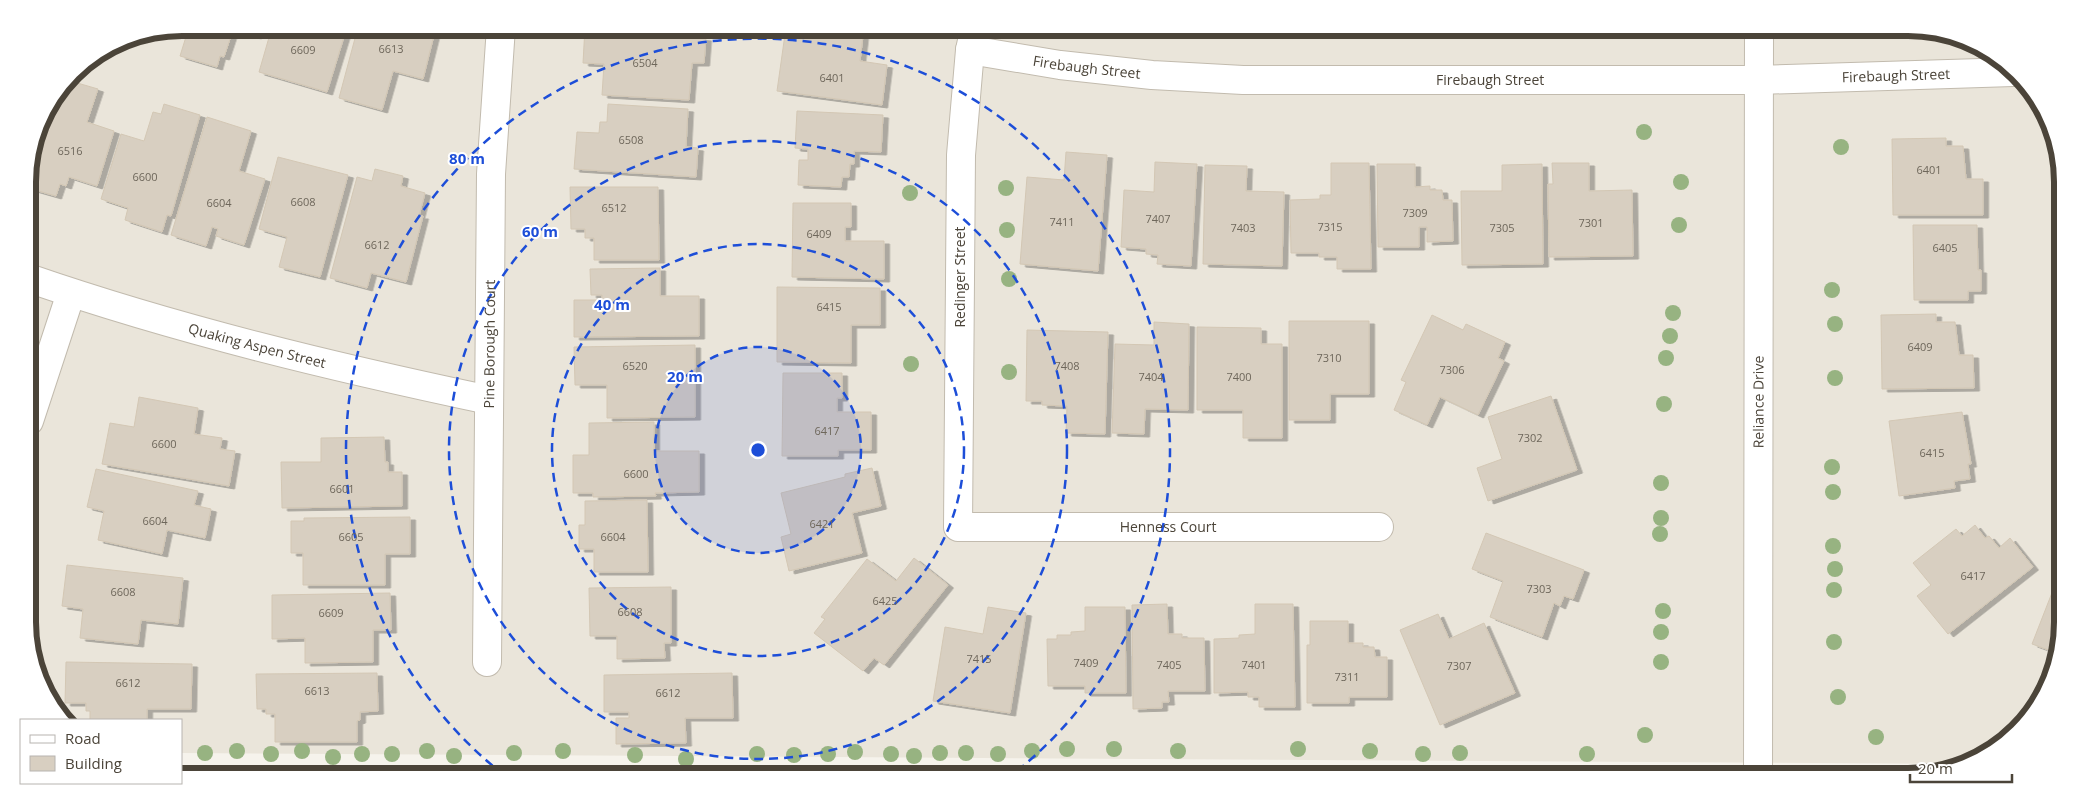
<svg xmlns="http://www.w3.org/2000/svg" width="2090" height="804" viewBox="0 0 2090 804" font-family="'Open Sans',sans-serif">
<defs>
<filter id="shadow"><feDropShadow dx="5.5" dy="3" stdDeviation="0" flood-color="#0004"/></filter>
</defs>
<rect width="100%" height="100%" fill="#f6f3ec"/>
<path fill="#eae5da" d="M183,27L1907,28L1958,36L1994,54L2030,88L2061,162L2062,621L2054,672L2031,716L2002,745L1966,764L181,753V720H64L30,651L28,172L44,114L80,66L123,39Z"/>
<path fill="#d8cfc1" stroke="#d3c7b4" filter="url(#shadow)" d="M189,27H259L256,36L233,30L224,57L220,56L217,67L180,56Z
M272,27H347L327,92L259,72Z
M358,27H436L423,79L393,71L382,110L339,98Z
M585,27L691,30L690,37L706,38L704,63H692L689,100L602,95L604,64L583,63Z
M786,27H864L860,61L887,65L882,105L777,91Z
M74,82L98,89L87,122L114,131L97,186L69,177L66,186L60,184L56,196L28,188V172L44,114L63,89L70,91Z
M164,104L200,115L171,216L167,215L162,232L125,220L128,208L101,199L121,134L144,141L153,112L161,114Z
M608,104L688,109L686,147L698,148L696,177L574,169L577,132L599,133L600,122H607Z
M797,111L883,115L881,152L854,151V164H850L849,177H842L841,187L798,185L799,160H808V149L795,148Z
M207,117L251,131L239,171L265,179L244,245L216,236L218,229L212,227L206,246L171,235Z
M1946,138V146H1963L1966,179H1983V215H1893L1892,139Z
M1066,152L1107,155L1098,271L1020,264L1027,177L1064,180Z
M278,157L348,175L320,277L279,267L287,237L259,229Z
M1155,162L1197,164L1191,266L1157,264L1158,255L1146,254V249L1121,247L1124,190L1154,192Z
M1331,163H1369L1371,269H1337V257H1319V253H1291L1290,200L1320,199V195H1331Z
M1552,163H1589V191L1632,190L1633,256L1549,257L1548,184H1553Z
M1377,164H1415V187L1430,186V190H1442L1443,200H1452L1453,241L1427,242V227H1419V247H1378Z
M1542,164L1543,264L1462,265L1461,191H1502V165Z
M1205,165L1247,166L1246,191L1284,192L1282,266L1203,264Z
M375,169L403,176L401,186L425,193L419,216H423L406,282L371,273L367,288L330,278L357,177L372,181Z
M570,187H658L659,260H594V238H585V229H571Z
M793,203H851V227H845V241H884V279L792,277Z
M1913,225H1977L1978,270H1981V291H1968V300H1914Z
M660,268V296H699V336L574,337V300H602V295H591L590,269Z
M777,287L880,288V325H851V363L777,362Z
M1936,314V322H1955L1959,355H1973L1974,388L1882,389L1881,315Z
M1432,315L1463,330L1466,324L1505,342L1498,358L1504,361L1478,415L1440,397L1427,425L1394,410L1406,382L1401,380Z
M1289,321H1369V394H1330V420H1289Z
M1154,322L1189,324L1188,410L1145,409L1144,434L1112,433L1115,344L1154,345Z
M1197,327L1261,328V344H1282V438H1243V410H1197Z
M1027,330L1108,332L1105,434L1066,433L1067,406L1042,405V401H1026Z
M695,345V417L607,418V385H575L574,347Z
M783,373H842V398H837V412H871V450H838V456H782Z
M1551,396L1577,470L1488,501L1477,468L1502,459L1488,417Z
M139,397L198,408L194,434L222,438L220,449L235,451L229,486L102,464L110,423L134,427Z
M1962,412L1971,464H1968L1970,479L1954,481L1955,488L1899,496L1889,421Z
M654,422V451H699V492L655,493L656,496L593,497V493H573V455H589V423Z
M384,437L385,462H388V472H402V506L282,508L281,462H321V438Z
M872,468L881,506L852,513L862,553L789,571L781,537L791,534L781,493L845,477V474Z
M96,469L198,491L194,505L211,509L205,538L167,530L162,554L98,540L104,511L87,507Z
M647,500L648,572H594V549H579V525H585V501Z
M410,517V554H385V585H303V553H291V521H304V518Z
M1975,525L1985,538L1989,536L1999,548L2010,538L2033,567L1948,634L1917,596L1931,585L1913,563L1956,529L1962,536Z
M1486,533L1584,570L1573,599L1564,596L1560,606L1554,603L1542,637L1490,617L1503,581L1472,569Z
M914,558L948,585L884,665L874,658L863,671L814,633L825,619L821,617L867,559L896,581Z
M67,565L183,578L178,624L141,620L138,644L80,638L83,609L62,606Z
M2055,585L2062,587V621L2057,653L2032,644Z
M671,587V643H664L665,658L617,659V636H590L589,588Z
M390,593L391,630H373V662L305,663V638L272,639V595Z
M1167,604L1168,634H1182V638H1204L1205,691H1168L1169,702H1162V708L1133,709L1132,605Z
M1255,604H1293L1295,707H1259V697H1248V692L1214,693V639L1239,638V635L1255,634Z
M988,607L1026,613L1010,713L933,701L945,627L983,634Z
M1085,607H1125L1126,693H1085V686H1048L1047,639H1057V635H1071V632L1085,631Z
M1438,614L1449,639L1484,623L1515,693L1440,725L1400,630Z
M1310,621H1348V643H1363V647H1374L1375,657H1387V697H1349V703H1307V645H1310Z
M66,662L192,664L191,709H147V720H90V711H86V703H65Z
M377,673L378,711L360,712V720L357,721V742H275V714H266V709H257L256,674Z
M732,673L733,718H685L686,743L616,744V718H629V712H604V675Z"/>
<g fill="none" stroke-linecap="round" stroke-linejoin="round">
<g stroke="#c2bbae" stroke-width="30">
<g id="minor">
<path id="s1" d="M975,27L970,50L961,155L958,527H1379"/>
<path id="s2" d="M970,50L1060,65L1152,75L1243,80H1758L2013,72"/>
<path id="s3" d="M28,278C179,330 333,367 489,400"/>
<path d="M29,421L71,293"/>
<path id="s4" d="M487,662L491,174L501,27"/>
</g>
</g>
<g stroke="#c2bbae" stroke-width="30">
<g id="tertiary">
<path id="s5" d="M1758,776L1759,27"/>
</g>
</g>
<use href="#minor" stroke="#fff" stroke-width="28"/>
<use href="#tertiary" stroke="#fff" stroke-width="28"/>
</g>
<g fill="#97b381">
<circle cx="1644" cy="132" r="8"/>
<circle cx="1841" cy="147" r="8"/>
<circle cx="1681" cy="182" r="8"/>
<circle cx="1006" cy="188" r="8"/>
<circle cx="910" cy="193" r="8"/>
<circle cx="1679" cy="225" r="8"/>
<circle cx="1007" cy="230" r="8"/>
<circle cx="1009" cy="279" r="8"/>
<circle cx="1832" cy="290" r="8"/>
<circle cx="1673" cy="313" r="8"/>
<circle cx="1835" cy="324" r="8"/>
<circle cx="1670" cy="336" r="8"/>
<circle cx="1666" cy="358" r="8"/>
<circle cx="911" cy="364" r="8"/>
<circle cx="1009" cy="372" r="8"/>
<circle cx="1835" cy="378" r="8"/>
<circle cx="1664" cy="404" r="8"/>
<circle cx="1832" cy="467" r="8"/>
<circle cx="1661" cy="483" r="8"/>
<circle cx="1833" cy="492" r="8"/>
<circle cx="1661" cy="518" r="8"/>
<circle cx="1660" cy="534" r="8"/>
<circle cx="1833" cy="546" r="8"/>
<circle cx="1835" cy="569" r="8"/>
<circle cx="1834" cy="590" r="8"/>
<circle cx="1663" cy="611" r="8"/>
<circle cx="1661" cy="632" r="8"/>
<circle cx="1834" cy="642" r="8"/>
<circle cx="1661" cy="662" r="8"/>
<circle cx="1838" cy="697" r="8"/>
<circle cx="1645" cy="735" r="8"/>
<circle cx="1876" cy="737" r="8"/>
<circle cx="1067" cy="749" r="8"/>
<circle cx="1114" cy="749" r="8"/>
<circle cx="1298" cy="749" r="8"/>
<circle cx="237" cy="751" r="8"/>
<circle cx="302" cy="751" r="8"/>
<circle cx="427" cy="751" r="8"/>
<circle cx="563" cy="751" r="8"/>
<circle cx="1032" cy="751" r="8"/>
<circle cx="1178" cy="751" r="8"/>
<circle cx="1370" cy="751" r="8"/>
<circle cx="855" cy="752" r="8"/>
<circle cx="205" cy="753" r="8"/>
<circle cx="514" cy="753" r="8"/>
<circle cx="940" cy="753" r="8"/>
<circle cx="966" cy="753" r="8"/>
<circle cx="1460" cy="753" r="8"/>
<circle cx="271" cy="754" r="8"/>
<circle cx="362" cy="754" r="8"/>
<circle cx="392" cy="754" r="8"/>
<circle cx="757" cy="754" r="8"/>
<circle cx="828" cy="754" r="8"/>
<circle cx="891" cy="754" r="8"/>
<circle cx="998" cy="754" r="8"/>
<circle cx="1423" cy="754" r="8"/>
<circle cx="1587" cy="754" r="8"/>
<circle cx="635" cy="755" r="8"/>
<circle cx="794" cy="755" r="8"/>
<circle cx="454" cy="756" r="8"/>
<circle cx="914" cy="756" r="8"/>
<circle cx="333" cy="757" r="8"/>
<circle cx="686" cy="759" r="8"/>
</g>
<circle cx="758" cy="450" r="103" fill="#1d4ed8" fill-opacity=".12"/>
<g fill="none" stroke="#1d4ed8" stroke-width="2.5" stroke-dasharray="9 6">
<circle cx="758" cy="450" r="103"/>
<circle cx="758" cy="450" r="206"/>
<circle cx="758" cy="450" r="309"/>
<path d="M504 775A412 412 0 1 1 1012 775"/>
</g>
<g text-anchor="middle" stroke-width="4" stroke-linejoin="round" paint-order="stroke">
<g font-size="11" fill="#6e675b">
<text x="391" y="53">6613</text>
<text x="303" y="54">6609</text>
<text x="645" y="67">6504</text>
<text x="832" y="82">6401</text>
<text x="631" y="144">6508</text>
<text x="70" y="155">6516</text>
<text x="1929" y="174">6401</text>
<text x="145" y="181">6600</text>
<text x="303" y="206">6608</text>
<text x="219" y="207">6604</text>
<text x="614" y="212">6512</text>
<text x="1415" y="217">7309</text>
<text x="1158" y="223">7407</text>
<text x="1062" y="226">7411</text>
<text x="1591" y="227">7301</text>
<text x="1330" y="231">7315</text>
<text x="1243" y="232">7403</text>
<text x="1502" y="232">7305</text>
<text x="819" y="238">6409</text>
<text x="377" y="249">6612</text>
<text x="1945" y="252">6405</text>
<text x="829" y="311">6415</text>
<text x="1920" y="351">6409</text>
<text x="1329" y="362">7310</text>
<text x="635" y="370">6520</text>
<text x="1067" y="370">7408</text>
<text x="1452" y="374">7306</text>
<text x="1151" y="381">7404</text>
<text x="1239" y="381">7400</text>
<text x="827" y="435">6417</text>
<text x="1530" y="442">7302</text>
<text x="164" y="448">6600</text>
<text x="1932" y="457">6415</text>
<text x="636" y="478">6600</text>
<text x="342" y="493">6601</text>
<text x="155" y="525">6604</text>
<text x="822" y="528">6421</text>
<text x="351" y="541">6605</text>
<text x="613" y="541">6604</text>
<text x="1973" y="580">6417</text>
<text x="1539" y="593">7303</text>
<text x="123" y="596">6608</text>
<text x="885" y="605">6425</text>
<text x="630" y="616">6608</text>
<text x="331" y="617">6609</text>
<text x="979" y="663">7415</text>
<text x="1086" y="667">7409</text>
<text x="1169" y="669">7405</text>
<text x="1254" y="669">7401</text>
<text x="1459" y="670">7307</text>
<text x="1347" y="681">7311</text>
<text x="128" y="687">6612</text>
<text x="317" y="695">6613</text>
<text x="668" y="697">6612</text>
</g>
<g font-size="14" fill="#4b4439" stroke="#fff">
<text dy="5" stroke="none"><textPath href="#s2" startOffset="118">Firebaugh Street</textPath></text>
<text dy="5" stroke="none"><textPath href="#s2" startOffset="928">Firebaugh Street</textPath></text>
<text dy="5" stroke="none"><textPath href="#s2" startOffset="522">Firebaugh Street</textPath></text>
<text transform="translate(960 277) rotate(-90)" y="5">Redinger Street</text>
<text dy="5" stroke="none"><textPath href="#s4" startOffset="318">Pine Borough Court</textPath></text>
<text dy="5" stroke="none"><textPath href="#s3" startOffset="239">Quaking Aspen Street</textPath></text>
<text dy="5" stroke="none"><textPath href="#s5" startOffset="374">Reliance Drive</textPath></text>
<text dy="5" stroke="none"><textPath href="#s1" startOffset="711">Henness Court</textPath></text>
</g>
</g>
<path d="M0 0H2090V804H0ZM182 36H1908A146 146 0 0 1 2054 182V622A146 146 0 0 1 1908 768H182A146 146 0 0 1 36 622V182A146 146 0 0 1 182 36Z" fill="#fff" fill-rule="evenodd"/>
<path fill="none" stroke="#4b4439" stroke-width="6" d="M182 36H1908A146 146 0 0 1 2054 182V622A146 146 0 0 1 1908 768H182A146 146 0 0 1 36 622V182A146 146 0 0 1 182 36Z"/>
<circle cx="758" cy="450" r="8" fill="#1d4ed8" stroke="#fff" stroke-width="2.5"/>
<g font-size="15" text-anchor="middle" font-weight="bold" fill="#1d4ed8" stroke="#fff" stroke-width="4" stroke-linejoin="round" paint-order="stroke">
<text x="467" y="164">80 m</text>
<text x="540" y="237">60 m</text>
<text x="612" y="310">40 m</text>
<text x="685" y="382">20 m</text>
</g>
<rect x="20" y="719" width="162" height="65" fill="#ffffff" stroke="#b7b4b0"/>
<rect x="30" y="735" width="25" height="8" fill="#ffffff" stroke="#b7b4b0"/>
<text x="65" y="744" font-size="15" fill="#4b4439">Road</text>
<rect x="30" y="756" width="25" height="15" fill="#d8cfc1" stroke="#b7b4b0"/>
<text x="65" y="769" font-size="15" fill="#4b4439">Building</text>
<path d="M1910 774v8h102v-8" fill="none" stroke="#4b4439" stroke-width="2.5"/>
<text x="1918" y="774" font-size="15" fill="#4b4439" stroke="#ffffff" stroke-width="4" paint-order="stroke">20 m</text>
</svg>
